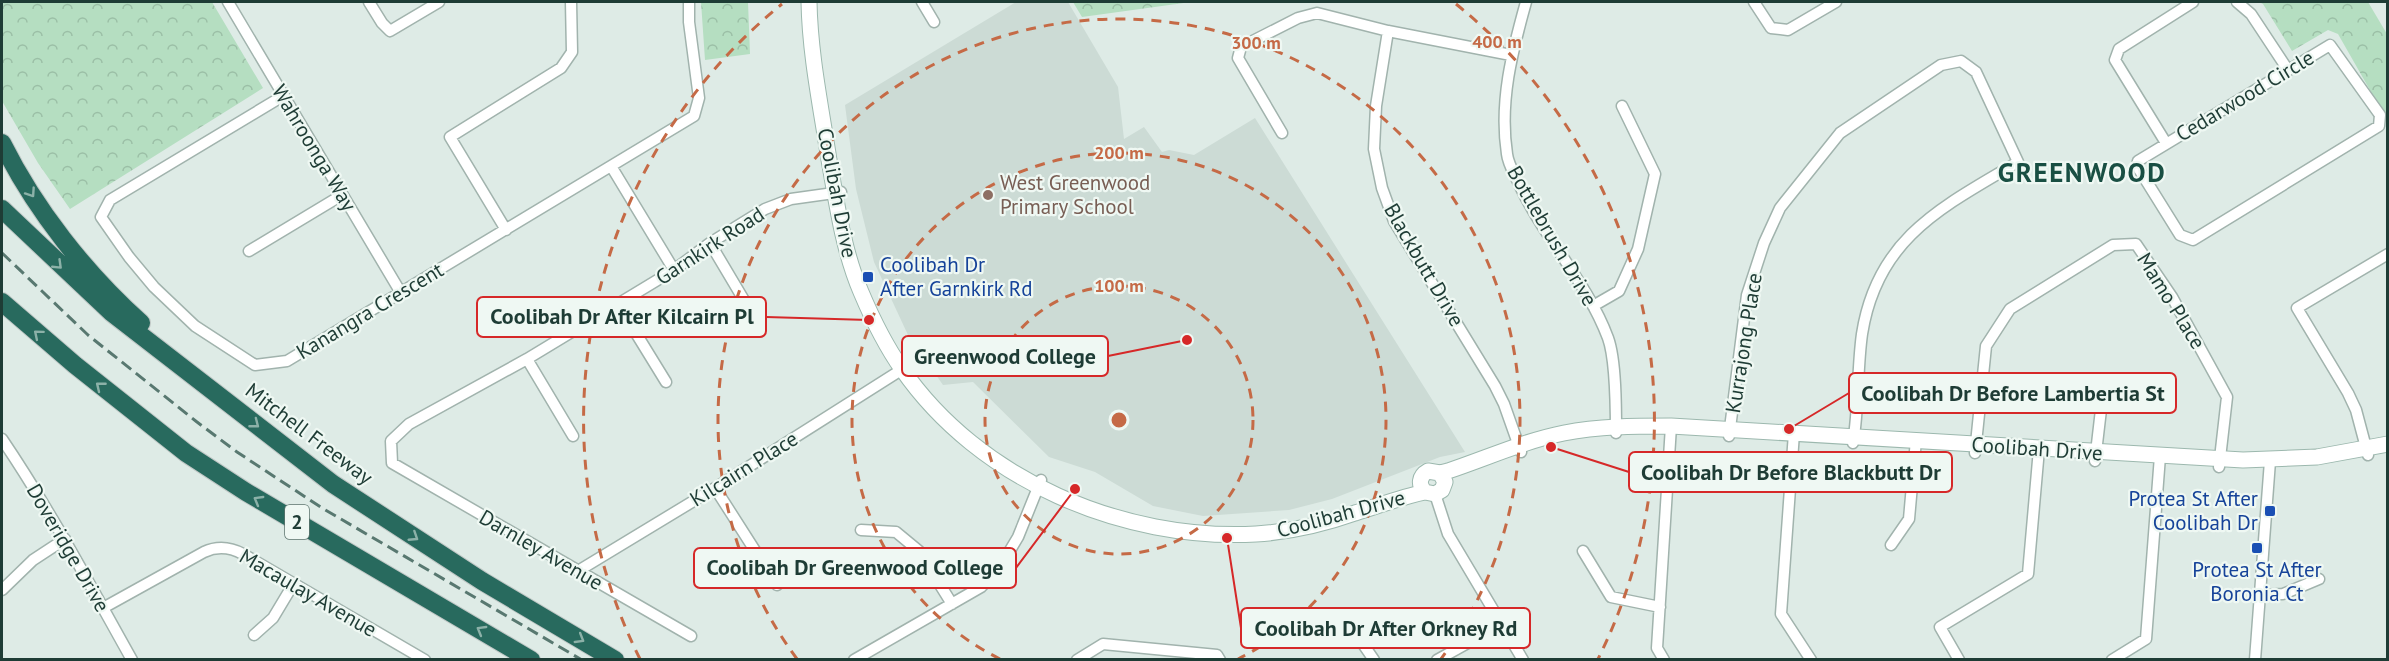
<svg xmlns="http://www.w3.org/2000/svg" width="2389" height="661" viewBox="0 0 2389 661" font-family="'PT Sans',sans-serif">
<defs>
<pattern id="park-crowns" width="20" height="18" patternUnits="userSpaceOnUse" patternTransform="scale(1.5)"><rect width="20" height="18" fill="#b5dec1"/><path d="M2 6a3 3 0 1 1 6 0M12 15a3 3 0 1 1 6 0" fill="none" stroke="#9bbfa6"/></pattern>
</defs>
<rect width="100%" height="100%" fill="#deebe6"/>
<path fill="#ccdbd5" d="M1016,2H1068L1118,87L1124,139L1144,127L1162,152L1169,150L1194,155L1255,118L1465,452L1440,457L1332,499L1289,510L1203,516L1153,506L1095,472L1049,457L973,382L943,385L908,335L874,262L856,189L845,105Z"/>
<path fill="url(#park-crowns)" d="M2,2H212L263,88L70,209L38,163L2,101Z
M701,2H748L750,54L705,60Z
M1073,2H1191L1082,17Z
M2259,2H2368L2387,34V120L2338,34L2328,30L2292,51L2263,4Z"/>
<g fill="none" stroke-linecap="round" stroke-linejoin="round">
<g stroke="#a1b3ad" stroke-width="13">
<path id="street" d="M228,2L401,293
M369,2L382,23L390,31L439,2
M922,2L934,22
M1526,2C1512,52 1499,102 1507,154C1508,164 1515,175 1519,184C1544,238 1587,282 1608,338C1616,360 1616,408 1616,433
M1754,2L1771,28L1788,30L1836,2
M2237,2L2251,14L2288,70
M1388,31L1376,106L1374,149L1382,188L1394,221L1495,386L1504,404L1521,452
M2330,45L2380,115L2379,126L2193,240L2180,235L2137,166L2138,161Z
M283,96L110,200L101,217L129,257L154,287L195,326L255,365L287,361L694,116L699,98L689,22V2
M1282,133L1238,58L1241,47L1298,18L1317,13L1388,31L1511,55
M2166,143L2115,60L2119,49L2193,2
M611,166L674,270
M506,230L450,137L561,68L572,52L571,2
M710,243L757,322
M249,251L342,195
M618,304L666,382
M1593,306L1619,291L1638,249L1655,174L1622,106
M527,359L573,436
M1794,433L1781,614L1811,660
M1729,436L1747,295L1764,243L1780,208L1840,133L1941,65L1961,61L1976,72L2018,162C1942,207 1877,238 1862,334C1857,370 1859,407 1853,443
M2,439C50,510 90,585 132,660
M1975,453L1986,346L2010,309L2113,245L2136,244L2172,297L2227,397L2219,467
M2368,455L2356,410L2348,393L2297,308L2388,254
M2095,461L2104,384
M715,488L777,585
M1435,494L1448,534L1523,660
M861,530L896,532L919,551L952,604
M1891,545L1909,519L1916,440
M1583,551L1611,597L1660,607
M578,571L715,488L909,365
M2,590L33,560L65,539
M2259,595L2283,594L2319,579
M103,608L204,552C217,546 230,547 243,554L425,660
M1352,628L1374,660
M254,635L273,618L294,583
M691,636L392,463L391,441L409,424L527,359L674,270L710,243L765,209L791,199L841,192
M854,660L981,587L1000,567L1018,537L1041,480
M1077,660L1103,644L1217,655L1220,660
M1437,660L1502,624
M1664,660L1657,648L1671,426
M1959,660L1940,627L2028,574L2039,449
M2112,660L2146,639L2160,456
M2255,660L2270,461"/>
</g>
<g stroke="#9cb8ae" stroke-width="17">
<path id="secondary" d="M809,2C810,55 821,107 829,160C837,204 843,250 861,292C872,318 885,345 902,369C979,480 1122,541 1256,534C1289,532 1324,524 1355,513C1378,506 1401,497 1425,492
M1440,473L1445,482L1442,490L1435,494L1425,492C1418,485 1419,476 1428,471L1440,473L1448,471C1487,458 1524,441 1564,433C1599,426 1635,426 1671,426L2243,460L2317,457L2388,444"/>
</g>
<g stroke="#c0c8c6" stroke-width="20">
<path id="highway" d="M2,143C35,209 85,273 141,323
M2,209L112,313L333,484L482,581L615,660
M2,302L75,365L186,453L246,492L531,660"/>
</g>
<use href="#street" stroke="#fff" stroke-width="10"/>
<use href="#secondary" stroke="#fff" stroke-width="15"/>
<use href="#highway" stroke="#286a5e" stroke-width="18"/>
<path stroke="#587870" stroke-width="3" stroke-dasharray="12 6" stroke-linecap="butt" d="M2,253L88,335L197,422L237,452L322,508L582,660"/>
</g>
<defs><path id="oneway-chevron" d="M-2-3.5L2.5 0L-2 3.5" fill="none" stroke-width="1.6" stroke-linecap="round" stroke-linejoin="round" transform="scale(1.5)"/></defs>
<g stroke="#8cb1a8">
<use href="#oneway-chevron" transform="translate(31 193) rotate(56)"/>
<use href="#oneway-chevron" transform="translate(58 265) rotate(44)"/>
<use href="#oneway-chevron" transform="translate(38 334) rotate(-140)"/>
<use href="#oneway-chevron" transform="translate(100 386) rotate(-141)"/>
<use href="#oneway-chevron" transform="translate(255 424) rotate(38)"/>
<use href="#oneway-chevron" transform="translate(258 500) rotate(-150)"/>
<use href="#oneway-chevron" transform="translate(414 537) rotate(33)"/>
<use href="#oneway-chevron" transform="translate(481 630) rotate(-150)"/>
<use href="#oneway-chevron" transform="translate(580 639) rotate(31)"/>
</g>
<g fill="none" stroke="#c56a46" stroke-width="3" stroke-dasharray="10 8">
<circle cx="1119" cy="420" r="134"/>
<path d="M1000 659A267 267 0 1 1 1238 659"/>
<path d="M797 659A401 401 0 1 1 1441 659"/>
<path d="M640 659A535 535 0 0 1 782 4M1456 4A535 535 0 0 1 1598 659"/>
</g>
<circle fill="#8d6e63" stroke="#eff8f3" stroke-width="2" cx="988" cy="195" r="6"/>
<g fill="#1a4fb4" stroke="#eff8f3" stroke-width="2">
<rect x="862" y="271" width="12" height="12" rx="3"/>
<rect x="2264" y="505" width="12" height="12" rx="3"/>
<rect x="2251" y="542" width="12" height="12" rx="3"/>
</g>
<g text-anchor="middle" stroke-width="4.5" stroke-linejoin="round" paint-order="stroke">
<rect fill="#eff8f3" stroke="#5d746e" stroke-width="1.5" x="285" y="505" width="24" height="34" rx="4.5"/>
<g font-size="20" font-weight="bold" fill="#1e3c35">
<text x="297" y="529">2</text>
</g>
<g font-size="21" fill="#1e3c35" stroke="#eff8f3">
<text transform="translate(2245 96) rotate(-31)" y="7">Cedarwood Circle</text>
<text transform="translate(314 148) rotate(59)" y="7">Wahroonga Way</text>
<text transform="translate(837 193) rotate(79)" y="7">Coolibah Drive</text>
<text transform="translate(1552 236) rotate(60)" y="7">Bottlebrush Drive</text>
<text transform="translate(710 246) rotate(-33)" y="7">Garnkirk Road</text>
<text transform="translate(1424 265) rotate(60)" y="7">Blackbutt Drive</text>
<text transform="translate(2171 301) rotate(58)" y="7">Mamo Place</text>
<text transform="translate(370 311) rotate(-31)" y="7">Kanangra Crescent</text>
<text transform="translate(1744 343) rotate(-81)" y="7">Kurrajong Place</text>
<text transform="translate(309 434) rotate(37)" y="7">Mitchell Freeway</text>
<text transform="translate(2037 449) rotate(4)" y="7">Coolibah Drive</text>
<text transform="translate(744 469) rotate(-32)" y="7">Kilcairn Place</text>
<text transform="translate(1341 514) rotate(-15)" y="7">Coolibah Drive</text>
<text transform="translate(68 548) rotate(60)" y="7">Doveridge Drive</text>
<text transform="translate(541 550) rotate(30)" y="7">Darnley Avenue</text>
<text transform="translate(308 593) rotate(30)" y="7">Macaulay Avenue</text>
</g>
<g font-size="21" fill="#785e54" stroke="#eff8f3" text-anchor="start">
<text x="1000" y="190">West Greenwood<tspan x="1000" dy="24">Primary School</tspan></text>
</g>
<g font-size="21" fill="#164399" stroke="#eff8f3" text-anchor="start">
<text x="880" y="272">Coolibah Dr<tspan x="880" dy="24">After Garnkirk Rd</tspan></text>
<text x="2258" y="506" text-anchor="end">Protea St After<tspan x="2258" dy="24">Coolibah Dr</tspan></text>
<text x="2257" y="577" text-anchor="middle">Protea St After<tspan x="2257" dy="24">Boronia Ct</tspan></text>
</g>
<g font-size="27" font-weight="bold" letter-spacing="1.5" fill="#194f43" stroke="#eff8f3">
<text x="2082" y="182">GREENWOOD</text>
</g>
</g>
<circle cx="1119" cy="420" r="9" fill="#c56a46" stroke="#eff8f3" stroke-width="3"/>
<g font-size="18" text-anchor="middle" font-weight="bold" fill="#c56a46" stroke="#eff8f3" stroke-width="4.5" stroke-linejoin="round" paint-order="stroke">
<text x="1497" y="48">400 m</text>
<text x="1256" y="49">300 m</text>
<text x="1119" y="159">200 m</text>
<text x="1119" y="292">100 m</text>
</g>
<path fill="none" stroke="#d62828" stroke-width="2" d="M869 320L766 317M1187 340L1108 356M1789 429L1849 393M1551 447L1629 472M1075 489L1016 568M1227 538L1241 628"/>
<g fill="#d62828" stroke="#eff8f3" stroke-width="2">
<circle cx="869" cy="320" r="6"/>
<circle cx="1187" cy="340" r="6"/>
<circle cx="1789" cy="429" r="6"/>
<circle cx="1551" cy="447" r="6"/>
<circle cx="1075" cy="489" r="6"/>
<circle cx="1227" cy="538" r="6"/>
</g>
<g fill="#eff8f3" stroke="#d62828" stroke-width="2">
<rect x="477" y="297" width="289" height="40" rx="6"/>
<rect x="902" y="336" width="206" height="40" rx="6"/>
<rect x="1849" y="373" width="327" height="40" rx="6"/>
<rect x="1629" y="452" width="323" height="40" rx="6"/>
<rect x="694" y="548" width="322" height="40" rx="6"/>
<rect x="1241" y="608" width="289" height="40" rx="6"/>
</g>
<g font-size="22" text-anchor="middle" font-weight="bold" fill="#1e3c35">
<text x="622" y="324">Coolibah Dr After Kilcairn Pl</text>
<text x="1005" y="364">Greenwood College</text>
<text x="2013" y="401">Coolibah Dr Before Lambertia St</text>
<text x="1791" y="480">Coolibah Dr Before Blackbutt Dr</text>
<text x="855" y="575">Coolibah Dr Greenwood College</text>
<text x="1386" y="636">Coolibah Dr After Orkney Rd</text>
</g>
<rect width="2389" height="661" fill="none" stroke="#1e3c35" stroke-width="6"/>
</svg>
